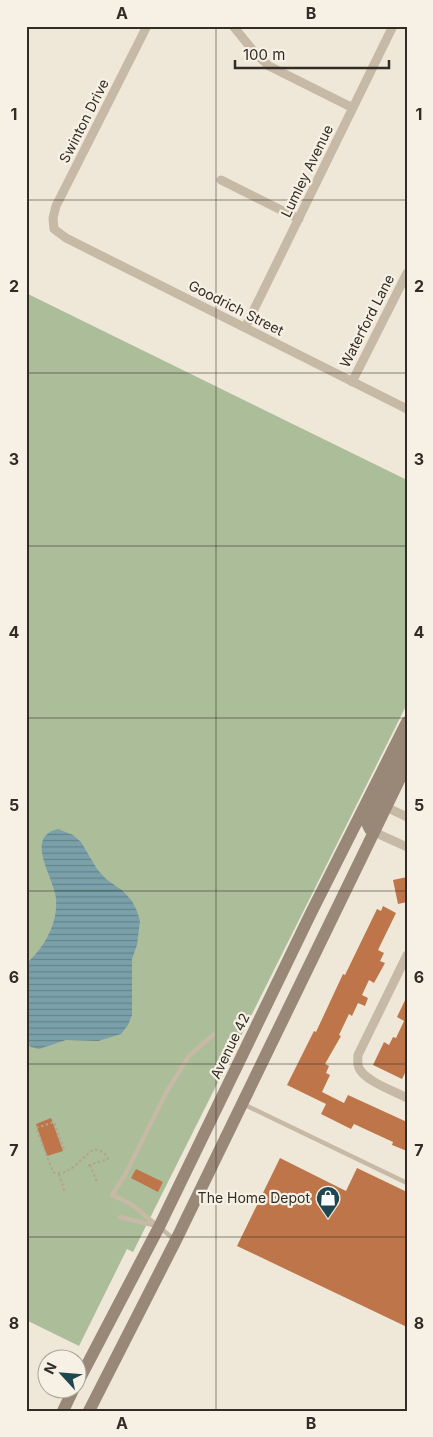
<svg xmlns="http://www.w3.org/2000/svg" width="433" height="1437" viewBox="0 0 433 1437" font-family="Inter,sans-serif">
<defs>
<pattern id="water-rules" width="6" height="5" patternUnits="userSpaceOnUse" patternTransform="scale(1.25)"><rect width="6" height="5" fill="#7aa1aa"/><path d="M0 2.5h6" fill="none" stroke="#65838a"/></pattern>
</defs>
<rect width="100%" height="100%" fill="#efe8d9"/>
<path fill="#acbd9a" d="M26,293L407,480V704L133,1252L127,1249L79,1346L26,1320Z"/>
<path fill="url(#water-rules)" d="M58,829L73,835L81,842L97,869L106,879L123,891L132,901L137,911L140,921L137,945L132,959V1015L128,1025L121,1034L98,1041L66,1040L39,1049L31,1047L26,1043V964C44,948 58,924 56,899C55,879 23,837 58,829Z"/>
<path fill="#bd7549" d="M407,877V902L398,904L393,880Z
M383,906L396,913L378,950L384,953L380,961L385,963L374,983L369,980L362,995L368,998L365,1006L358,1003L352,1016L349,1014L339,1035L341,1036L325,1064L329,1066L326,1073L330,1075L322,1092L344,1103L348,1095L407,1122V1151L392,1145L393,1142L354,1124L351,1129L321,1114L326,1104L287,1085L314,1031L316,1032L343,974L345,975L377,909L381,911Z
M407,996V1069L402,1079L373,1065L384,1042L389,1045L393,1037L396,1038L404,1021L397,1017Z
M51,1118L63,1151L47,1156L36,1124Z
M280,1158L346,1191L357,1168L407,1192V1327L237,1246Z
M136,1169L163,1182L158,1192L131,1178Z"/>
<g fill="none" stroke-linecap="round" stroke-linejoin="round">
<path stroke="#b1a390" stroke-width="2" stroke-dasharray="2.5 2.5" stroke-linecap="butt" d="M64,1149L54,1122L36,1128L53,1172C67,1179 82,1157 93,1150C100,1149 105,1153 108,1159L86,1166
M90,1165L97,1182
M59,1174L65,1193"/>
<path stroke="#c6b9a6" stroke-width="4.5" d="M243,1104L407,1183
M120,1217L157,1226
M175,1240L131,1204L112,1195L125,1175L167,1091L189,1056L213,1035"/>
<path stroke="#c6b9a6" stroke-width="9" d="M147,26L56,206L53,218L54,229L66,238L407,409
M233,26L255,53L269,66L353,108
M221,180L299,219
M245,328L393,26
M352,382L407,273
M386,807L407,817
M374,832L407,847
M407,955L358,1055C358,1059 357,1064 359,1068C365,1081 394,1091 407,1098"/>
<path stroke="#998878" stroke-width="12" d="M374,832L370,829L367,823L401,755L404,738
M78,1382L159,1227L311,913L407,722
M63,1411L73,1390
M89,1411L176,1240L407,764"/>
</g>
<path fill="none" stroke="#322c26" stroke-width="1" stroke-opacity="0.55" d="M216,26V1411M26,200H407M26,373H407M26,546H407M26,718H407M26,891H407M26,1064H407M26,1237H407"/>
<defs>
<g id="shop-pin" transform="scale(1.25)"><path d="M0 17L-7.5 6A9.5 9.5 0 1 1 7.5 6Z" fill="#1f4751" stroke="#f7f1e5"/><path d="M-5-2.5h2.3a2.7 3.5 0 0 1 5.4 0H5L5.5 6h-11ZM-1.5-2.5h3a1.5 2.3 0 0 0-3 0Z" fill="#fff"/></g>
</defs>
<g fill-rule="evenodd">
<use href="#shop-pin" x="328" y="1198"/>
</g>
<g text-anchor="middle" stroke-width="4.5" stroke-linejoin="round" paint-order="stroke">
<g font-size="14" fill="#322c26" stroke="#f7f1e5">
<text transform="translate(84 121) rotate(-63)" y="5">Swinton Drive</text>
<text transform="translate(307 171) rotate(-64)" y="5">Lumley Avenue</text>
<text transform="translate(236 308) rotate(27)" y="5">Goodrich Street</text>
<text transform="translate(367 321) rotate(-63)" y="5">Waterford Lane</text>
<text transform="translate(230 1046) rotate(-64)" y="5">Avenue 42</text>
</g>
<g font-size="14" fill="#322c26" stroke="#f7f1e5" text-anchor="end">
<text x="310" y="1203">The Home Depot</text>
</g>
</g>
<rect width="433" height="1437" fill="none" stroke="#f7f1e5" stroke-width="55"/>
<g transform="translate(62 1374) rotate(296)"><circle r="24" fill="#f7f1e5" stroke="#a8a299"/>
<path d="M0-4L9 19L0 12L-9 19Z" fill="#1f4751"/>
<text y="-8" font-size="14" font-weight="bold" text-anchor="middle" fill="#322c26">N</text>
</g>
<path d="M235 60v8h154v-8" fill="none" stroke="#322c26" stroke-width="2.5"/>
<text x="243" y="60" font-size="15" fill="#322c26" stroke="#f7f1e5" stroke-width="4" paint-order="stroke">100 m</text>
<rect x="28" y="28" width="378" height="1382" fill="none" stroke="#322c26" stroke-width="2"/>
<g font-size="16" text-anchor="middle" font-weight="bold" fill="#322c26">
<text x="122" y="19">A</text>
<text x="311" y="19">B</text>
<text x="14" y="120">1</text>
<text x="419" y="120">1</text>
<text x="14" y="292">2</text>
<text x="419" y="292">2</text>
<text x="14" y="465">3</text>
<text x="419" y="465">3</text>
<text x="14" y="638">4</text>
<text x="419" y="638">4</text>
<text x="14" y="811">5</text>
<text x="419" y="811">5</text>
<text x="14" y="983">6</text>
<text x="419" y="983">6</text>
<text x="14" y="1156">7</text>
<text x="419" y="1156">7</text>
<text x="14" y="1329">8</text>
<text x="419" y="1329">8</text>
<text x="122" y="1429">A</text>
<text x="311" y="1429">B</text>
</g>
</svg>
